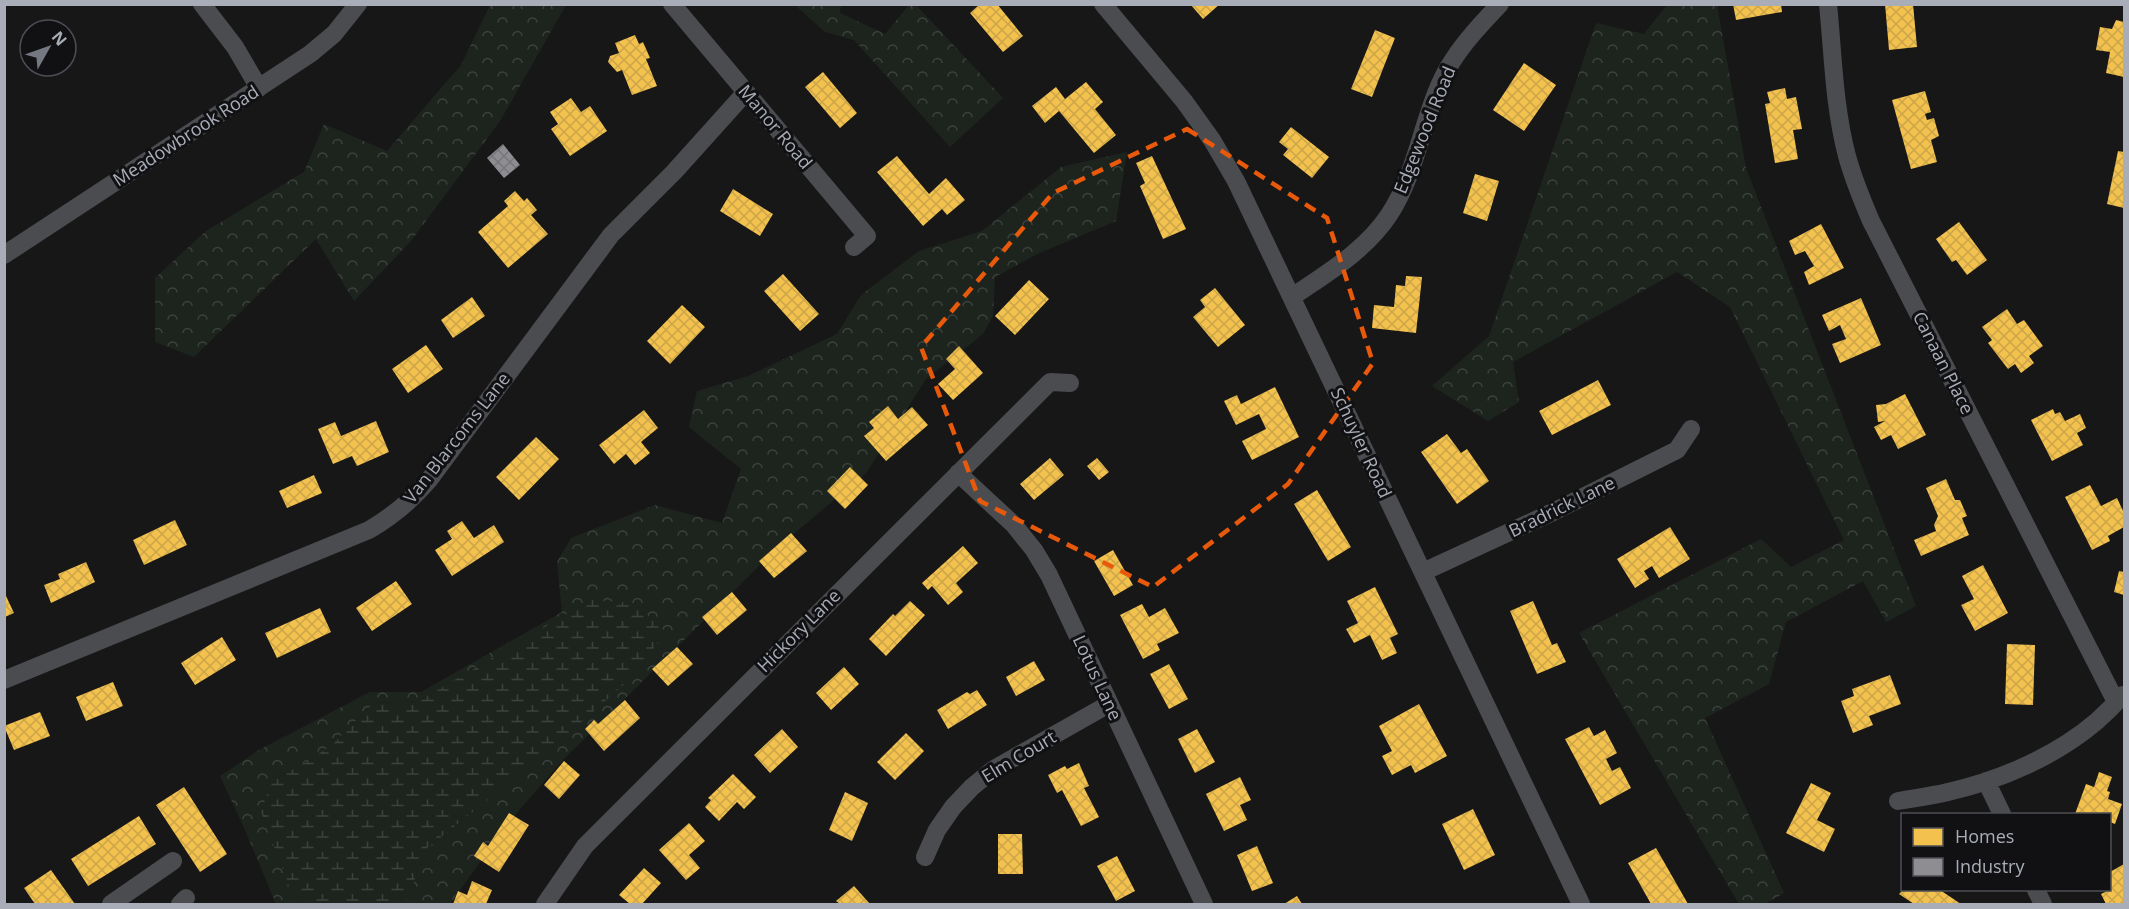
<svg xmlns="http://www.w3.org/2000/svg" width="2129" height="909" viewBox="0 0 2129 909" font-family="'Open Sans',sans-serif">
<defs>
<pattern id="forest-crowns" width="20" height="18" patternUnits="userSpaceOnUse" patternTransform="scale(1.5)"><rect width="20" height="18" fill="#1d241e"/><path d="M2 6a3 3 0 1 1 6 0M12 15a3 3 0 1 1 6 0" fill="none" stroke="#3b413d"/></pattern>
<pattern id="wetland-marsh" width="20" height="14" patternUnits="userSpaceOnUse" patternTransform="scale(1.5)"><rect width="20" height="14" fill="#1d241e"/><path d="M1 5h8M5 5V1M11 12h8M15 12V8" fill="none" stroke="#3b413d"/></pattern>
<pattern id="homes-cross-hatch" width="8" height="8" patternUnits="userSpaceOnUse" patternTransform="scale(1.5)"><rect width="8" height="8" fill="#f2c14e"/><path d="M0 0l8 8M0 8l8-8" fill="none" stroke="#cca549"/></pattern>
<pattern id="industry-cross-hatch" width="8" height="8" patternUnits="userSpaceOnUse" patternTransform="scale(1.5)"><rect width="8" height="8" fill="#8d8d92"/><path d="M0 0l8 8M0 8l8-8" fill="none" stroke="#76777b"/></pattern>
</defs>
<rect width="100%" height="100%" fill="#171717"/>
<path fill="url(#forest-crowns)" d="M490,5H566L500,121L411,241L354,301L316,239L194,357L155,342V278L206,231L304,172L324,124L387,151L461,65Z
M795,5H841L840,13L885,34L909,5H916L1003,98L950,147L854,40L825,32Z
M1667,5H1717L1746,168L1916,606L1886,622L1863,581L1786,622L1769,684L1705,718L1784,893L1765,904H1739L1579,633L1761,539L1791,567L1844,540L1730,307L1677,272L1513,362L1519,402L1488,421L1432,386L1489,336L1596,23L1644,34Z
M1127,152L1116,221L1037,254L995,277L993,316L983,334L926,379L866,473L777,548L564,759L507,824L450,904H402L406,901L427,848L534,764L591,600L419,701L374,703L331,746L271,783L290,889L303,904H276L245,830L220,776L259,750L370,692H421L562,612L557,562L571,538L655,505L722,523L741,469L689,427L697,391L748,376L837,334L861,295L919,251L982,231L1061,167Z"/>
<path fill="url(#wetland-marsh)" d="M591,600L634,603L665,631L638,672L534,764L427,848L406,902L402,904H303L290,889L261,812L271,783L331,746L374,703L419,701Z"/>
<path fill="url(#homes-cross-hatch)" d="M980,4H997L1023,36L1003,52L970,13Z
M1190,4H1220L1203,19Z
M1733,4H1781L1782,12L1736,20Z
M1885,4H1913L1917,47L1889,50Z
M2116,20L2124,22V77L2106,73L2110,52L2096,50L2100,27L2112,29Z
M1375,30L1395,38L1372,97L1351,89Z
M635,35L639,44L643,42L650,58L646,59L657,86L632,95L622,70L617,72L608,62L610,56L619,53L615,43Z
M1524,63L1556,85L1524,131L1493,110Z
M823,72L857,113L840,128L805,87Z
M1086,82L1103,102L1095,109L1116,135L1094,153L1059,111L1045,123L1032,106L1056,87L1065,99Z
M1785,88L1787,99L1796,97L1802,129L1793,130L1798,159L1775,163L1765,104L1770,103L1767,92Z
M1925,91L1931,112L1925,114L1927,120L1934,118L1939,136L1931,140L1937,162L1911,169L1892,100Z
M571,98L581,112L590,106L607,131L570,156L551,129L558,124L550,112Z
M1291,127L1329,157L1312,178L1283,155L1288,149L1279,142Z
M2118,151L2124,152V208L2107,204Z
M897,156L929,194L946,178L965,200L947,215L942,209L923,226L877,172Z
M1152,156L1186,229L1163,239L1140,186L1145,183L1136,163Z
M1475,174L1499,181L1487,221L1463,213Z
M733,189L773,214L760,236L720,211Z
M515,191L524,201L527,198L537,210L531,215L548,234L508,268L478,232L508,206L504,201Z
M1959,222L1987,260L1967,275L1956,260L1952,262L1936,239Z
M1821,224L1844,268L1809,285L1804,272L1814,266L1805,251L1795,255L1789,241Z
M783,274L819,314L800,331L764,291Z
M1406,276L1422,277L1416,333L1372,328L1374,305L1394,307L1396,285L1405,286Z
M1029,280L1049,299L1015,335L995,316Z
M1215,288L1245,325L1218,347L1193,317L1205,307L1200,300Z
M472,297L485,316L453,338L441,320Z
M1861,298L1881,345L1840,363L1832,344L1846,339L1840,325L1829,331L1822,315Z
M682,305L705,327L670,364L647,341Z
M2007,309L2017,324L2024,320L2043,346L2029,356L2034,363L2021,373L2015,364L2008,369L1988,343L1992,340L1982,327Z
M426,345L443,369L408,393L392,369Z
M959,346L983,373L953,400L938,384L955,369L946,359Z
M1598,380L1611,405L1552,435L1539,411Z
M1275,387L1299,437L1252,460L1242,441L1266,429L1259,414L1236,425L1224,401L1237,395L1241,404Z
M1905,394L1926,435L1898,449L1891,435L1881,440L1874,427L1885,421L1878,422L1876,405L1886,404Z
M888,406L898,419L912,407L928,425L886,461L864,436L874,428L869,422Z
M2053,409L2055,414L2060,412L2065,421L2080,414L2086,428L2077,433L2083,445L2052,461L2031,420Z
M644,410L658,428L641,442L650,453L635,465L626,454L614,464L599,445Z
M376,421L389,452L357,466L352,456L333,464L318,429L335,422L341,436Z
M1447,434L1461,453L1467,449L1489,481L1457,504L1421,452Z
M536,437L559,459L519,500L496,477Z
M1050,458L1064,475L1034,500L1020,484Z
M1097,458L1109,472L1099,480L1087,466Z
M850,467L868,485L845,509L827,491Z
M314,475L322,493L287,508L279,491Z
M1946,479L1955,500H1960L1967,516L1962,518L1969,535L1921,556L1914,540L1936,531L1934,525L1938,516L1926,488Z
M2090,485L2101,506L2117,498L2124,513V527L2108,536L2110,541L2092,550L2065,497Z
M1317,490L1351,547L1328,561L1294,504Z
M175,520L187,545L144,565L133,540Z
M462,521L474,538L494,525L504,542L452,576L435,550L452,539L447,531Z
M1670,527L1690,559L1659,578L1652,566L1644,571L1649,579L1635,588L1617,559Z
M791,533L807,551L774,578L759,561Z
M963,546L978,563L956,583L963,592L948,605L932,586L928,590L922,583Z
M1113,550L1133,585L1114,596L1094,561Z
M86,562L95,582L51,603L44,585L60,579L58,574Z
M1983,565L2008,613L1975,631L1961,605L1974,599L1962,576Z
M2119,571L2124,572V595L2114,592Z
M396,581L412,604L372,631L356,608Z
M1375,587L1398,634L1390,638L1397,653L1382,660L1370,635L1354,643L1346,629L1358,623L1347,601Z
M732,592L747,610L717,635L702,617Z
M5,596H6L14,613L5,617Z
M910,601L925,615L886,656L869,639L893,614L895,616Z
M1533,601L1552,645L1557,643L1566,662L1537,674L1510,611Z
M1142,604L1149,617L1165,608L1179,633L1157,644L1160,650L1143,659L1120,615Z
M320,608L331,632L277,658L265,633Z
M222,637L236,660L195,685L181,663Z
M2007,644L2035,645L2033,705L2005,704Z
M677,647L693,664L668,686L652,669Z
M1034,661L1045,680L1016,696L1006,677Z
M1169,664L1188,699L1169,709L1150,674Z
M844,667L859,684L831,710L816,693Z
M1890,675L1901,704L1869,716L1873,725L1853,733L1841,701L1854,696L1852,689Z
M113,682L123,706L86,721L76,697Z
M977,690L987,705L948,729L937,710L967,692L970,694Z
M625,700L640,718L604,751L585,729L594,720L598,724Z
M1419,704L1447,756L1415,773L1411,765L1392,775L1382,756L1392,751L1379,726Z
M40,712L50,736L14,750L4,726Z
M1589,727L1594,736L1605,730L1617,753L1606,759L1612,771L1620,767L1631,788L1600,805L1565,739Z
M782,729L798,747L770,773L754,755Z
M1197,729L1215,762L1195,773L1178,739Z
M906,733L924,751L895,780L877,762Z
M564,761L580,775L559,799L544,785Z
M1079,763L1089,786L1084,788L1099,817L1081,826L1062,790L1057,793L1048,775L1065,766L1067,769Z
M2099,772L2112,777L2107,791L2110,792L2108,799L2122,804L2115,824L2110,822V814H2075L2086,784L2094,787Z
M733,774L756,797L744,809L737,802L719,821L705,807L711,800L708,798Z
M1240,777L1251,800L1240,805L1247,820L1224,831L1206,794Z
M1811,783L1831,793L1817,820L1835,829L1824,852L1786,833Z
M184,787L227,854L200,872L156,805Z
M845,792L868,803L852,841L829,830Z
M1473,809L1495,855L1464,870L1442,824Z
M509,813L529,825L499,872L474,856L483,842L488,846Z
M139,816L156,844L88,886L71,859Z
M689,823L705,841L689,855L700,868L686,880L659,850Z
M998,834H1022L1023,874H998Z
M1257,846L1273,883L1252,891L1237,855Z
M1656,848L1688,904H1651L1628,863Z
M1117,856L1135,891L1116,901L1097,866Z
M2124,864V904H2106L2101,894L2107,891L2106,890H2110V872Z
M644,868L661,883L642,904H630L619,895Z
M51,870L75,904H35L24,888Z
M472,881L492,890L486,904H453L458,891L467,895Z
M854,886L870,904H840L836,901Z
M1903,890H1940L1961,904H1914L1899,894Z
M1297,896L1302,904H1284Z"/>
<path fill="url(#industry-cross-hatch)" d="M503,144L520,165L504,178L487,158Z"/>
<g fill="none" stroke-linecap="round" stroke-linejoin="round">
<path stroke="#4b4c50" stroke-width="18" d="M202,4L235,47L259,88
M672,4L867,236L854,247
M1103,4L1184,101L1212,140L1236,181L1581,904
M1828,4C1833,54 1834,107 1847,156C1853,178 1862,200 1871,221L2116,702
M4,255L310,54L334,34L358,4
M1292,297C1327,273 1365,251 1389,215C1419,169 1422,114 1448,68C1462,44 1481,24 1500,4
M958,473L1014,525L1034,550L1049,575L1204,904
M1423,572L1553,512L1677,450L1691,429
M4,680L369,530C393,516 411,501 429,480L611,235L674,172L746,92
M1986,781L2002,814
M1898,801C1915,798 1932,796 1948,792C2001,780 2056,756 2097,721C2106,713 2115,704 2123,695
M925,857L937,830L953,807L972,787L994,769L1109,704
M2036,890L2043,904
M111,904L173,861
M180,904L186,898
M545,904L585,846L1050,382L1070,383"/>
</g>
<path fill="none" stroke="#e8590c" stroke-width="4.5" stroke-dasharray="12 8" stroke-linejoin="round" d="M1187,129L1327,218L1373,363L1288,484L1153,587L980,501L921,347L1053,193Z"/>
<g text-anchor="middle" stroke-width="6" stroke-linejoin="round" paint-order="stroke">
<g font-size="18" fill="#a8adb8" stroke="#111113">
<text transform="translate(775 127) rotate(50)" y="6">Manor Road</text>
<text transform="translate(1425 130) rotate(-68)" y="6">Edgewood Road</text>
<text transform="translate(186 136) rotate(-33)" y="6">Meadowbrook Road</text>
<text transform="translate(1943 363) rotate(63)" y="6">Canaan Place</text>
<text transform="translate(457 438) rotate(-52)" y="6">Van Blarcoms Lane</text>
<text transform="translate(1361 443) rotate(65)" y="6">Schuyler Road</text>
<text transform="translate(1562 507) rotate(-26)" y="6">Bradrick Lane</text>
<text transform="translate(799 631) rotate(-45)" y="6">Hickory Lane</text>
<text transform="translate(1097 678) rotate(65)" y="6">Lotus Lane</text>
<text transform="translate(1019 757) rotate(-31)" y="6">Elm Court</text>
</g>
</g>
<rect width="2129" height="909" fill="none" stroke="#a8adb8" stroke-width="12"/>
<rect x="1901" y="813" width="210" height="78" fill="#111113" stroke="#4d4f55" stroke-width="1.5"/>
<rect x="1913" y="828" width="30" height="18" fill="#f2c14e" stroke="#4d4f55" stroke-width="1.5"/>
<text x="1955" y="843" font-size="18" fill="#a8adb8">Homes</text>
<rect x="1913" y="858" width="30" height="18" fill="#8d8d92" stroke="#4d4f55" stroke-width="1.5"/>
<text x="1955" y="873" font-size="18" fill="#a8adb8">Industry</text>
<g transform="translate(48 48) rotate(50)"><circle r="28" fill="#111113" stroke="#4d4f55" stroke-width="1.5"/>
<path d="M0-4.5L10 22L0 15L-10 22Z" fill="#757880"/>
<text y="-9" font-size="16" font-weight="bold" text-anchor="middle" fill="#a8adb8">N</text>
</g>
</svg>
